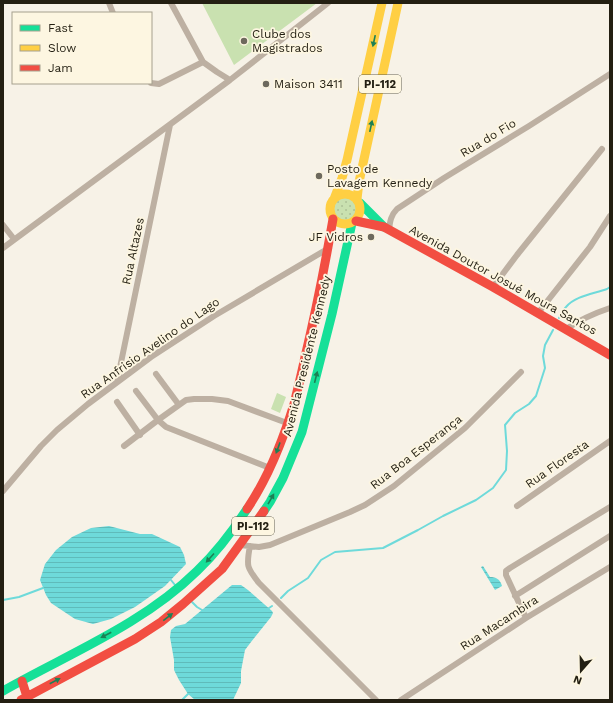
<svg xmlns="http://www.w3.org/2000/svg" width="613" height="703" viewBox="0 0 613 703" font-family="'Work Sans',sans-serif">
<defs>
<pattern id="grass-dots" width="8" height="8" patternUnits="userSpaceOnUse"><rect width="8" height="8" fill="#c9e1b0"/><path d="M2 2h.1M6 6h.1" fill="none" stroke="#acc196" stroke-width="1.8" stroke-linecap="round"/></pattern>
<pattern id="water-rules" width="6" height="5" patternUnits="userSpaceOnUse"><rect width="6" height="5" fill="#6edada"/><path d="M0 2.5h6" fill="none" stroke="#5fbbba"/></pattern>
</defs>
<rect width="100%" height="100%" fill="#f7f2e7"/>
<path fill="url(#grass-dots)" d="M333 209a12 12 0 1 1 24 0a12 12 0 1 1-24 0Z"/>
<path fill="#c9e1b0" d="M202,3H317L234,65Z
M277,393L286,397L280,413L271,409Z"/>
<path fill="url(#water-rules)" d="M109,526L140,534H152L180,547L184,555L186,564L165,586L135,607L111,619L93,624L75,619L51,603L46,595L40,580L45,564L56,550L72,537L91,528Z
M483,566L490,577C496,577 500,579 502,586L495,590L481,567Z
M232,585H241L248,590L272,611L273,613L271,617L251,642L245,650L241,671V683L233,700H195L188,694L179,680L174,670V660L170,637L171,630L176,626L185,624Z"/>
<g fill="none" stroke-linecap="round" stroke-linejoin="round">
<path stroke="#6edada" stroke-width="2" d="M559,318C561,315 563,310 566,307C575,296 593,294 607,289L610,287
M171,580L175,585
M281,598L288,591L308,578L321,560L335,552L383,548L418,530L443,516L476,500L493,488L506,470L507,451L505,425L515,413L529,404L536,396L545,368L543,356L545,345L553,330
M3,600L19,597L43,588
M192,602L197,607L202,610
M269,608L272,606
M182,700L188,694"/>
<path stroke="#bdb0a2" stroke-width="6" d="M109,3L113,13
M171,3L203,62L217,72L230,80
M151,83L159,84L203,62
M3,225L14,239
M389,230C390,221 391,215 397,209L444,178L529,126L610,74
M3,248L230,80L328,3
M493,287L517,255L602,149
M538,313L590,247L610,216
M566,329C581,319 592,314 610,308
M156,374L179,405
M117,382L170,125
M136,391L158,420L166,427L270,468
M117,402L140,435
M124,446L158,420L186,400L194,399H212L228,401L287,423
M3,491L41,446L57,430L88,404L151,357L214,316L329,248
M517,506L610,441
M240,545L259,547L270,545L350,512L365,505L394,486L465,428L521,372
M250,546C246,566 247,568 259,583L376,700
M515,596L610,536
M526,618L506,575V571L510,568L610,507
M401,700L526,618L610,567"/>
<path stroke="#16e098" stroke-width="9" d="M360,203L384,227
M264,511L270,502L283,478L302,432L332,314L352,223
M3,691C68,654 142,625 197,571C216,553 232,532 247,509"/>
<path stroke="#ffcf43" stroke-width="9" d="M330 209a15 15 0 1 1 30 0a15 15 0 1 1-30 0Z
M334,199L342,178L347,160L382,3
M357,199L359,182L398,3"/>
<path stroke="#f24e42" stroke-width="9" d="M356,221L384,227L493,287L610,355
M247,509C268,478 283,440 294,404C298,388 302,372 305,357C316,311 325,265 333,219
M22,681L28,700
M21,700L135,639L161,622L183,604L222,569L264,511"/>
</g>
<defs><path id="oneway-solid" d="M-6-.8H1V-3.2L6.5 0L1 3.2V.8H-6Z"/></defs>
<g fill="#1c8055">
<use href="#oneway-solid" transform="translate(374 41) rotate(102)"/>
<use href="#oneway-solid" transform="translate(371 126) rotate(-78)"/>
<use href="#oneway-solid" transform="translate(316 377) rotate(-76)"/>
<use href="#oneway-solid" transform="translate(278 448) rotate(110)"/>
<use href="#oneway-solid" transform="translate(271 499) rotate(-60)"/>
<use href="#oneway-solid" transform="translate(210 558) rotate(132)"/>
<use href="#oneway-solid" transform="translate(168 617) rotate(-38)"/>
<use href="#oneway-solid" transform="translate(106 635) rotate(152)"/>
<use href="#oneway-solid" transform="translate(55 681) rotate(-28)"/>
</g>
<g fill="#6d695d" stroke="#fdf6e1" stroke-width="1.5">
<circle cx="244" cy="41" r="4"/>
<circle cx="266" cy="84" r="4"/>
<circle cx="319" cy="176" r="4"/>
<circle cx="371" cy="237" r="4"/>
</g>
<g text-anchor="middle" stroke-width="3.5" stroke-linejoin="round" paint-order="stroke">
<g fill="#fdf6e1" stroke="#646050" stroke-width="1">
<rect x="359" y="75" width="42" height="18" rx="3"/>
<rect x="232" y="517" width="42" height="18" rx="3"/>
</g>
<g font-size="11" font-weight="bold" fill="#231f12">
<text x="380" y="88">PI-112</text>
<text x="253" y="530">PI-112</text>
</g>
<g font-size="12" fill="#231f12" stroke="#fdf6e1" text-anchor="start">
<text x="252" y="38">Clube dos<tspan x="252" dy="14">Magistrados</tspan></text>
<text x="274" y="88">Maison 3411</text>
<text x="327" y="173">Posto de<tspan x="327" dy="14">Lavagem Kennedy</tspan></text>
<text x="363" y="241" text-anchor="end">JF Vidros</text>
</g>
<g font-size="12" fill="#231f12" stroke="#fdf6e1">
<text transform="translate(488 138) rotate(-31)" y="4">Rua do Fio</text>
<text transform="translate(133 251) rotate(-78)" y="4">Rua Altazes</text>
<text transform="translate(503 280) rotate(29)" y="4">Avenida Doutor Josué Moura Santos</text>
<text transform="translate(150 348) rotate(-35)" y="4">Rua Anfrisio Avelino do Lago</text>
<text transform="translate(307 356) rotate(-76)" y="4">Avenida Presidente Kennedy</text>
<text transform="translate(416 452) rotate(-38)" y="4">Rua Boa Esperança</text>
<text transform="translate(557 464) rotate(-35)" y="4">Rua Floresta</text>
<text transform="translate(499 623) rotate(-33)" y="4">Rua Macambira</text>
</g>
</g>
<rect width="613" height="703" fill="none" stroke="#231f12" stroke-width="8"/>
<rect x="12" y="12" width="140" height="72" fill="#fdf6e1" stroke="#a6a08e"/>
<rect x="20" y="25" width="20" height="6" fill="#16e098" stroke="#a6a08e"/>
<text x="48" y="32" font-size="12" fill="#231f12">Fast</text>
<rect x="20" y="45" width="20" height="6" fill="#ffcf43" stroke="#a6a08e"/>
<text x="48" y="52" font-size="12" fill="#231f12">Slow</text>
<rect x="20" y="65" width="20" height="6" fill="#f24e42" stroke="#a6a08e"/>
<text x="48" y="72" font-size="12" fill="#231f12">Jam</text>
<g transform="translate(581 671) rotate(200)" stroke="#fdf6e1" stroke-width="3" paint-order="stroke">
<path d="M0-3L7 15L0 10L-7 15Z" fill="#231f12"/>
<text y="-6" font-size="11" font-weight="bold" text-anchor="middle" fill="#231f12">N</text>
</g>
</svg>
